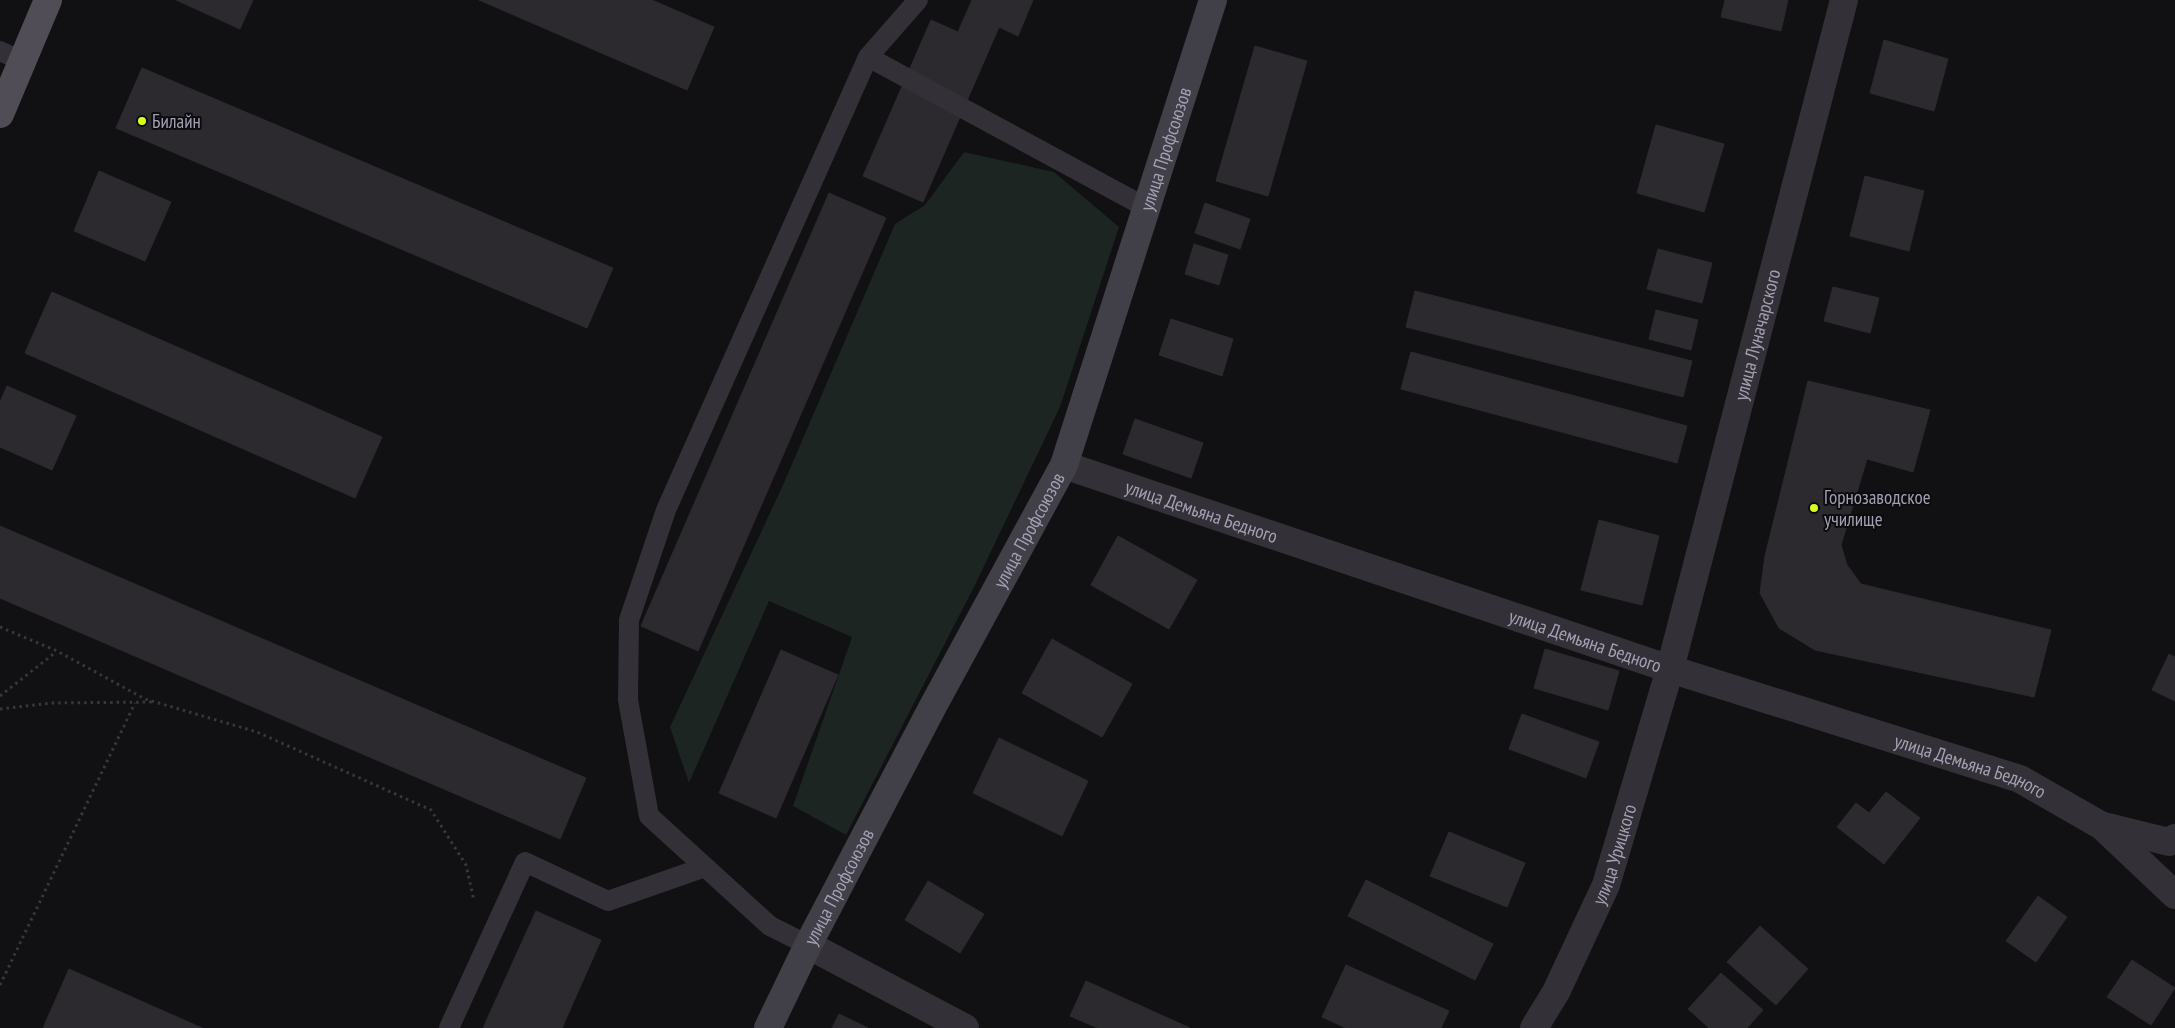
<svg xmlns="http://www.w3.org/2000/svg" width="2175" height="1028" viewBox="0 0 2175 1028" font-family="'PT Sans Narrow',sans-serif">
<rect width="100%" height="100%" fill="#111012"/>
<path fill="#1c2522" d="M964,152L1054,172L1119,227L1060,407L975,585L846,835L793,806L852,637L769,601L689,783L670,727L783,485L895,224L925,205Z"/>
<path fill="#2d2a2f" stroke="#2c2a2e" d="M176,0H253L240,29Z
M479,0H652L714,27L687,90Z
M972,0H1033L1018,36L999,27L923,202L863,176L931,20L958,32Z
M1725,0H1788L1781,31L1721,17Z
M1884,40L1948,59L1934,111L1870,93Z
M1255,46L1307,61L1268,196L1216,181Z
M142,68L613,268L587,328L116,128Z
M1656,125L1724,144L1704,212L1637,193Z
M99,171L171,202L145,261L74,231Z
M1865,176L1924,191L1909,251L1850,236Z
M829,193L886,218L698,651L641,626Z
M1205,203L1250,219L1240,249L1195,233Z
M1194,244L1228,255L1219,285L1185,274Z
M1658,249L1712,263L1702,303L1647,289Z
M1833,287L1879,298L1870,333L1824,321Z
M1415,291L1692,361L1683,397L1406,327Z
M52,292L382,437L355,498L25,353Z
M1656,310L1698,320L1691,350L1649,339Z
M1171,319L1233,339L1222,376L1159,355Z
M1411,352L1687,426L1677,463L1401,389Z
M1808,381L1930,410L1913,472L1867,459L1841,545L1847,565L1861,584L2051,630L2034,697L1815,650L1779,628L1760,593L1765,556Z
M7,386L76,416L52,470L0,447V402Z
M1135,419L1203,443L1191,478L1123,454Z
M1599,520L1659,536L1642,605L1581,590Z
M0,526L586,778L560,839L0,598Z
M1118,536L1197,580L1169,629L1091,585Z
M1052,639L1132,684L1102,737L1022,693Z
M1545,649L1619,671L1608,710L1534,688Z
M781,650L838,675L776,818L719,793Z
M2169,654L2175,657V701L2152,690Z
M1522,714L1599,742L1586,778L1509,749Z
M999,738L1088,781L1062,836L973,793Z
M1886,792L1920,818L1884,864L1837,827L1856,803L1869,813Z
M1449,832L1525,863L1507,907L1430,876Z
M1366,880L1493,944L1475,980L1348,916Z
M928,881L984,914L960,953L905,920Z
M2038,896L2067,917L2036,962L2006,941Z
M536,911L601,940L562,1028H483Z
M1760,926L1808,969L1776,1005L1727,962Z
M2132,960L2175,988L2151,1025L2107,997Z
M1346,965L1449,1011L1441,1028H1346L1322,1017Z
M69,969L202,1028H43Z
M1721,973L1763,1010L1747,1028H1709L1688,1009Z
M1086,981L1190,1028H1098L1070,1016Z
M839,1014L868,1028H832Z"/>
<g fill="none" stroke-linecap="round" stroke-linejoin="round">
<path stroke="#39373e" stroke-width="3" stroke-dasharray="2.5 4" stroke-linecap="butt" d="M0,627L57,651L145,699L257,732L431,810L466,865L474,901
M0,696L56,652
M0,709L51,703L152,702
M0,985L135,703"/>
<path stroke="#333137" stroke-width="20" d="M918,0L868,57L1147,208
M0,51L22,61
M808,945L770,926L649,816L628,700L629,620L666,510L868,57
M449,1028L525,862L608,901L705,867"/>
<g stroke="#333137" stroke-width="28">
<path id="s1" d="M1064,465L1670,669L2020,779L2102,826L2175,895"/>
<path d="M2104,826L2169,842L2175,838"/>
<path d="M808,945L965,1028"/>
<path id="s2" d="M1534,1028L1556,992L1606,885L1670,669L1844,0"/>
</g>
<path stroke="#413f48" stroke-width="28" id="s3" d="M768,1028L808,945L932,708L1064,465L1213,0"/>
<path stroke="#504d57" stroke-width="28" d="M0,114L48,0"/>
</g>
<g fill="#d7ff1c" stroke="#0c0b0d" stroke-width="2">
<circle cx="142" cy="121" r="5"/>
<circle cx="1814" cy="508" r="5"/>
</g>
<g text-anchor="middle" stroke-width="4" stroke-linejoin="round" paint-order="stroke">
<g font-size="19" fill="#a4a0b4" stroke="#0c0b0d" text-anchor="start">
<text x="152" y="128">Билайн</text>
<text x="1824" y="504">Горнозаводское<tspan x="1824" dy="22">училище</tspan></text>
</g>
<g font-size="19" fill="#a4a0b4" stroke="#0c0b0d">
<text dy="7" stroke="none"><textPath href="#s3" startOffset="968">улица Профсоюзов</textPath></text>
<text dy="7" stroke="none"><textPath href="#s2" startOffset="731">улица Луначарского</textPath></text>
<text dy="7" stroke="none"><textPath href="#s1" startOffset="145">улица Демьяна Бедного</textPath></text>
<text dy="7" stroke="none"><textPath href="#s3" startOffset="562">улица Профсоюзов</textPath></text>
<text dy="7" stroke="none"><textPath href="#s1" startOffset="550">улица Демьяна Бедного</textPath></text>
<text dy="7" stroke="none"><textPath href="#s1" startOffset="955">улица Демьяна Бедного</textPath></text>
<text dy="7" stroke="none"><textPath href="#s2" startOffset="192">улица Урицкого</textPath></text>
<text dy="7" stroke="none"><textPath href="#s3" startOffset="158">улица Профсоюзов</textPath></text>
</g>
</g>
</svg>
